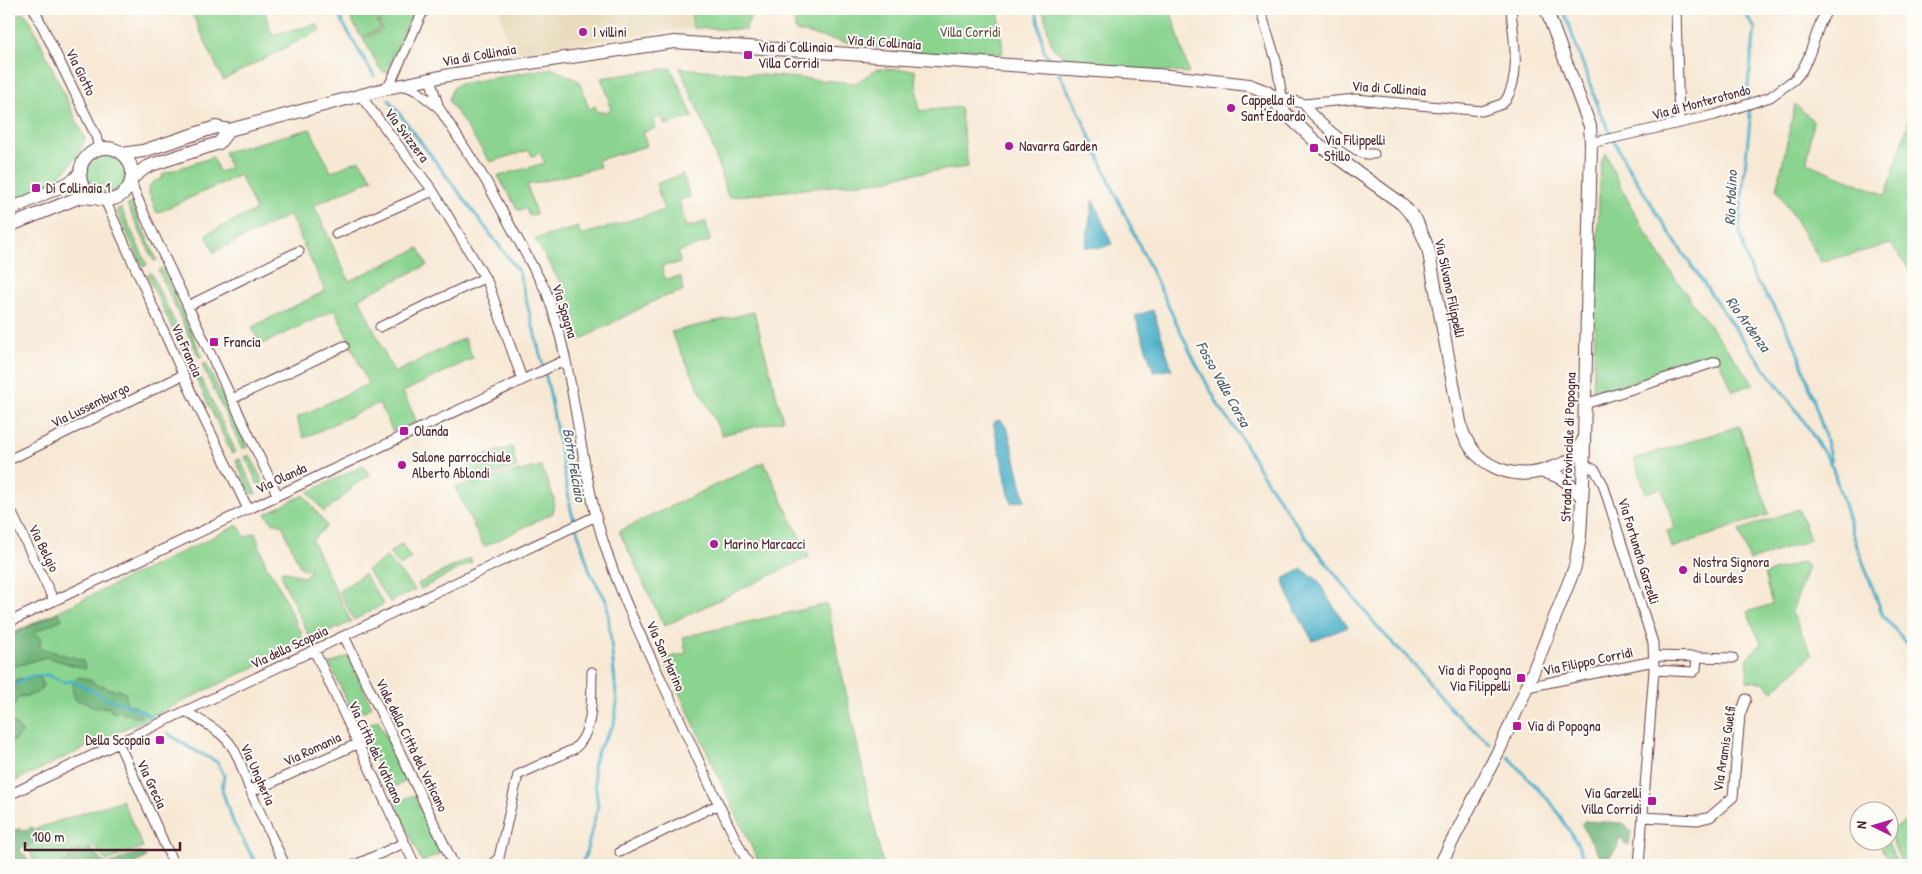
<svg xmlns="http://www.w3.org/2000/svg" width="1922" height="874" viewBox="0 0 1922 874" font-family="'Patrick Hand',sans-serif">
<rect width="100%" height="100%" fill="#fdfcf7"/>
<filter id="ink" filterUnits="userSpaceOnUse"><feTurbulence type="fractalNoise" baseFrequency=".02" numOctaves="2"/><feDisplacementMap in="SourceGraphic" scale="10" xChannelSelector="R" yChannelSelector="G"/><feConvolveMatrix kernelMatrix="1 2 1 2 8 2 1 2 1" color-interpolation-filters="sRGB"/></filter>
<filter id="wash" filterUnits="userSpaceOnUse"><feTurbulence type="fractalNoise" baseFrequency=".0096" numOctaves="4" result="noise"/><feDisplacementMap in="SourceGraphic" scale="20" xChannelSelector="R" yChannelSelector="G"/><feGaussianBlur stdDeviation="1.12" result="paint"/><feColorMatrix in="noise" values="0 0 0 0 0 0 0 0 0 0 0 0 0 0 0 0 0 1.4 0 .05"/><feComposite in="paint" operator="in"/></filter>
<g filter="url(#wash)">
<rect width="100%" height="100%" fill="#f7e8d4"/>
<path fill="#e8daba" d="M500,9H691L693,28L508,54Z"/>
<path fill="#8ad490" stroke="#6a7a5e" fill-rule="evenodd" d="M190,9H264L272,35L317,24L320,30L223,80Z
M346,9H372L380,29L361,37Z
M375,9H414L386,73L380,69L363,38L382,30Z
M691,9H758L751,15L745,30L693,28Z
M779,9H998L1003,53L963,56L908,52L840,41L795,31C796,19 791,12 779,9Z
M1044,9H1170L1189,73L1075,66L1052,47L1044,14Z
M24,13L30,20L85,139C70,178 44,186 9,201V18L15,15Z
M551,68L579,81L589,109L595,106L598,113L603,111L604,113L611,109L608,102L610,100L601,78L671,68L693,117L665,125L662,116L654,119L656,128L643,132L647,146L598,160L600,167L527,185L536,214L529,216L526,209L518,210L498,176L545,163L540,153L532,156L529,150L490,162L449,101C450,93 452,87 459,84Z
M680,68L856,83L877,69L915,70L919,111L960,107L968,167L902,175L890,180L728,197L709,136Z
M1795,104L1813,121L1807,163L1886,195L1913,108V274L1891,244L1821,262L1777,189Z
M310,129L331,172L359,160L373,179L314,205L349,281L419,248L427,265L359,298L394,373L464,338L473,358L403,392L417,422L393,432L379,403L304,438L296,418L368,384L335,310L260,345L252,327L325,291L290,215L214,252L206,234L256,210L240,175L157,213L149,193V187L153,182L163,178L162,174L213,157L219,172L230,168L224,152Z
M1606,153C1640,238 1699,312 1754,384L1733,391L1716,355L1593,395L1599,199L1601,162Z
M87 174a19 19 0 1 1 38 0a19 19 0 1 1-38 0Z
M683,174L690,197L679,200L686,227L706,222L710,241L678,252L680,263L662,266L665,279L681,277L683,291L658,299L578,341L561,284L535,239L578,227L581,235L664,210L656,184Z
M131,203L157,260L154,261L127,205Z
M121,208L147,265L143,267L116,210Z
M162,268L202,356L199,357L158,270Z
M151,273L193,361L189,363L147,275Z
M754,312L783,420L722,435L671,332Z
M206,363L247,447L242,449L202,365Z
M196,368L236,452L232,454L192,370Z
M1739,426L1769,514L1672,548L1667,531L1675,528L1661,488L1646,493L1634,459Z
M512,447L517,468L471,481L466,460Z
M250,455L264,485L261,491L245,457Z
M239,459H240L256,494L250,493L236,461Z
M764,462L809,557L664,626L619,531Z
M363,466L370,475L350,488L351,490L324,512L308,492Z
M541,466L554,498L553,513L484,547L455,487Z
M304,495L327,526L312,540L351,622L313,639L308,634L283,581L281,570L303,577L311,571L300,567L282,525L272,522L265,514Z
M1799,509L1810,540L1750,561L1739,530Z
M238,525L245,537L255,533L267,568L275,578L298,628L301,630L303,644L9,784V741L10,744L23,732L9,719V706L18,697L29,696V678L9,688V668L46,657L85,668L82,660L40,649L34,632L62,619L58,612L9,637V635ZM79,677L90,680L97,686L103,685L108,689L122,690L125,693L127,704L135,706L112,712L108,707H93L85,702L75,699Z
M402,544L411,559L400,566L389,553Z
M387,557L415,590L390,602L367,570Z
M470,558L472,562L421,589L418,584Z
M1803,562L1808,566L1792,612L1812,655L1773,691L1763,682L1747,681L1748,656L1761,643L1747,612L1772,604L1764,574Z
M364,574L384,604L354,620L339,591Z
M827,604L883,865H760L663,658L686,654L683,637Z
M348,656L372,707L354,716L330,664Z
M378,720L407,781L388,790L361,729Z
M414,795L441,853L422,862L395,803Z
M122,800L143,847L106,861L94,847L63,858L66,865H35L23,833Z
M1912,818L1913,865H1902L1890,835V830Z
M1887,842H1888L1898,865H1893L1881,848Z"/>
<path fill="#6fb67a" stroke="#5c6a52" d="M58,612L62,619L35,632L41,638L40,648L82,660L86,669L46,657L9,668V637Z
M33,676L41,678L43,685C38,697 30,694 18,697L15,704L9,706V688L12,686C14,678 20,677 27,680Z
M79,677L90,680L97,686L103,685L108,689L122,690L125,693L127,704L137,707L141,713V717H133L129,714H123L120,711L114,713L108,707L95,708L85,702L77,701C71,694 70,682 79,677Z
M9,719L23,732L10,744L9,741Z
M1584,821L1623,823L1631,831L1629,844L1625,845L1623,840L1619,838L1617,848L1608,859H1601L1582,825Z
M31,827L40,831V835L33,843L19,850L27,857L30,865H9V831L20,829L26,831Z
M80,850H92L104,863L108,864L138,852L146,856L145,858L133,865H63L71,853Z"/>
<path fill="#4ab0c9" stroke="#4a687a" d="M1093,200L1112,244L1101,248L1085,247Z
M1153,310L1172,369L1154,372L1135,316Z
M1001,420L1008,430L1025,500L1011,503L993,422Z
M1302,569L1318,580L1329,600L1348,627L1313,641L1292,605L1283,579Z"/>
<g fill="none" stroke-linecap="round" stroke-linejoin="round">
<path stroke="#4ab0c9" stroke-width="3" d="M337,9L341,20L374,76
M1036,9L1044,51L1053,65
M1563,9L1600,112L1625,162L1670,234L1733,326L1802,418L1832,466L1857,546L1883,616L1913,650
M1738,9L1746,15L1755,28L1748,85L1750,120L1739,226L1745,253L1754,278L1778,313L1797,349L1824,432L1831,461
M1058,72L1077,107L1116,196L1194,360L1219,406L1242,439L1262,474L1301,531L1379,629L1415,665L1453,711L1490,744
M389,100L519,272L549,389L571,510L590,572L607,602L617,702L614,724L598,750L593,766L598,806L585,857L580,865
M9,686L32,676L48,675L64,682L72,681L111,700L141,710L150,717
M167,733L190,748L217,762L224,775L222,790L233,822L257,865
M1508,757L1553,805L1577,843L1587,865"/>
</g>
</g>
<g filter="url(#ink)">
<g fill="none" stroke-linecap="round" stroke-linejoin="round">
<g stroke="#643d44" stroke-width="11">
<path id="street" d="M34,9L96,136L99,149
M1260,9L1276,60L1282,97
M1676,9L1679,123
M772,10V9
M430,79L439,108L486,181L546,291C573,363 577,442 596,516C612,579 645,645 673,705C698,758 721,813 749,865
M404,85L417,91L439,108
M388,88L424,9
M1267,92L1304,104L1356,99L1482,111L1502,104L1506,100C1522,74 1513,37 1511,9
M360,95L433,191L488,283L522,379
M1304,104C1313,118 1351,150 1366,154C1367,154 1374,154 1374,154
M1591,143L1715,115L1770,97L1795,79L1802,70L1808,58L1821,21L1828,9
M131,179L134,190L145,216L277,494
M105,200L191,392L248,509
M336,234L433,191
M188,306L299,251
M380,327L484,278
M232,399L344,346
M1585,404L1716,362
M9,460L183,375
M1584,464L1595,470L1603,484L1653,643L1654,670L1639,865
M9,507L54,601
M9,622L565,360
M344,636L454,865
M314,650L415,865
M1654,656L1697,657L1696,669L1693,672L1654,670
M1697,657L1733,658
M1527,687L1654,661
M185,711C199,720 215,727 226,739C240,754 243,774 251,792C261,816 274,841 285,865
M118,742L174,865
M251,792L357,744
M9,795L596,516
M1643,817L1698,820L1710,817L1733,797L1740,715L1746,699
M620,852L719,804
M355,865L404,843
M491,865L499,858L500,853L518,775L574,749C595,732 591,697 592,672"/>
</g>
<g stroke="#643d44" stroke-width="14">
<path id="secondary" d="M80 174a26 26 0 1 1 52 0a26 26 0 1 1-52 0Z
M122,154L143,151L216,127L229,130L388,88L449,75L674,42L1169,76L1249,85L1267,92L1282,110L1317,143L1402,204L1416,220L1428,248L1461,427C1473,466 1513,483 1551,468C1557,466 1564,464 1569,461C1576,455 1580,446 1584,439
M131,179L145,168L154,164L219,143L229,130
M9,210L68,183L75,179L81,171
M9,226L75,199L82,197L94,198
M1543,472C1560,474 1571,485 1582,497
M1440,865L1501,746L1527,687L1575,567L1580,536L1583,484L1591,143L1590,126L1546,9"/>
</g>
<use href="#street" stroke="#fff" stroke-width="9"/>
<use href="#secondary" stroke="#fff" stroke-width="12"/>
</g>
</g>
<g fill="#b5179e" stroke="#fdfcf7" stroke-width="2">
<circle cx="583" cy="32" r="5"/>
<rect x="743" y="50" width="10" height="10" rx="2.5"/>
<circle cx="1231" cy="108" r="5"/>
<circle cx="1009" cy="146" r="5"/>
<rect x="1309" y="143" width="10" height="10" rx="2.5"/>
<rect x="31" y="183" width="10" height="10" rx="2.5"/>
<rect x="209" y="337" width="10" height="10" rx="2.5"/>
<rect x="399" y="426" width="10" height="10" rx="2.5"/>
<circle cx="402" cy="465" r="5"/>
<circle cx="714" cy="544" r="5"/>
<circle cx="1683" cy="570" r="5"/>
<rect x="1516" y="673" width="10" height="10" rx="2.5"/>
<rect x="1512" y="721" width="10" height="10" rx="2.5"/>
<rect x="155" y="735" width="10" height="10" rx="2.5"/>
<rect x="1647" y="796" width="10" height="10" rx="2.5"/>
</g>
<g text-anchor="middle" stroke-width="4" stroke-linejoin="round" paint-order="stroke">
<g font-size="14" fill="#4a1f2b" stroke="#fdfcf7" text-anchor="start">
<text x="593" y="37">I villini</text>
<text x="758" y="52">Via di Collinaia<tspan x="758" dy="16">Villa Corridi</tspan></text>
<text x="1241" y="105">Cappella di<tspan x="1241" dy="16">Sant'Edoardo</tspan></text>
<text x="1324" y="145">Via Filippelli<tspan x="1324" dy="16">Stillo</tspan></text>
<text x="1019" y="151">Navarra Garden</text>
<text x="46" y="193">Di Collinaia 1</text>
<text x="224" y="347">Francia</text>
<text x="414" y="436">Olanda</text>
<text x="412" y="462">Salone parrocchiale<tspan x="412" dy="16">Alberto Ablondi</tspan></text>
<text x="724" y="549">Marino Marcacci</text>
<text x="1693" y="567">Nostra Signora<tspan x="1693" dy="16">di Lourdes</tspan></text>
<text x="1511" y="675" text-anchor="end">Via di Popogna<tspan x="1511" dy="16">Via Filippelli</tspan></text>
<text x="1527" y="731">Via di Popogna</text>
<text x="150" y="745" text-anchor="end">Della Scopaia</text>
<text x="1642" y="798" text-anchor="end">Via Garzelli<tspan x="1642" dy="16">Villa Corridi</tspan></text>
</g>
<g font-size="14" fill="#5d5549" stroke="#fdfcf7">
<text x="970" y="37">Villa Corridi</text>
</g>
<g font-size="14" fill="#4a1f2b" stroke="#fdfcf7">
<text transform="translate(884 42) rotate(4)" y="5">Via di Collinaia</text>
<text transform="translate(479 55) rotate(-10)" y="5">Via di Collinaia</text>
<text transform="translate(81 72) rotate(64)" y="5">Via Giotto</text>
<text transform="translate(1389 88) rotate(4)" y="5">Via di Collinaia</text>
<text transform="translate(1701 102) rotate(-15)" y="5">Via di Monterotondo</text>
<text transform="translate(407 135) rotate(53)" y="5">Via Svizzera</text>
<text transform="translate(1450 288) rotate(78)" y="5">Via Silvano Filippelli</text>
<text transform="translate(565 311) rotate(73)" y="5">Via Spagna</text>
<text transform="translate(187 350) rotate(66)" y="5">Via Francia</text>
<text transform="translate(90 405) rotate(-26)" y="5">Via Lussemburgo</text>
<text transform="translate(1568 447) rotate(-88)" y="5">Strada Provinciale di Popogna</text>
<text transform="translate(281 478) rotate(-25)" y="5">Via Olanda</text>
<text transform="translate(44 548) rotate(64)" y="5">Via Belgio</text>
<text transform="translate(1639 551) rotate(73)" y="5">Via Fortunato Garzelli</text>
<text transform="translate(289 647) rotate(-25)" y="5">Via della Scopaia</text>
<text transform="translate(666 656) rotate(66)" y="5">Via San Marino</text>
<text transform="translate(1588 661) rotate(-12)" y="5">Via Filippo Corridi</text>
<text transform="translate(412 745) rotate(64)" y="5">Viale della Città del Vaticano</text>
<text transform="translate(312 749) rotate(-25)" y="5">Via Romania</text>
<text transform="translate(1724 749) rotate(-81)" y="5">Via Aramis Guelfi</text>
<text transform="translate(376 752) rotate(65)" y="5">Via Città del Vaticano</text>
<text transform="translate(258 774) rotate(66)" y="5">Via Ungheria</text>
<text transform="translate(152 784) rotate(65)" y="5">Via Grecia</text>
</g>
<g font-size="15" font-style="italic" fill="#4a596a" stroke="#fdfcf7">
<text transform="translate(1731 198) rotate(-88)" y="5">Rio Molino</text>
<text transform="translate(1748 324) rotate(54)" y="5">Rio Ardenza</text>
<text transform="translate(1223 384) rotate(61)" y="5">Fosso Valle Corsa</text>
<text transform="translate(574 465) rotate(80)" y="5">Botro Felciaio</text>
</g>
</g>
<rect width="1922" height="874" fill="none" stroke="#fdfcf7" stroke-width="30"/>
<g transform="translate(1874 826) rotate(275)"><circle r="24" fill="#fdfcf7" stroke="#b5a4a5"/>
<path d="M0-4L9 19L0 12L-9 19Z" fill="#b5179e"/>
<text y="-8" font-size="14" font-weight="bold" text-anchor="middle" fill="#4a1f2b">N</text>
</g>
<path d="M25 842v8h155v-8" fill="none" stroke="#4a1f2b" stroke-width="2.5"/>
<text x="32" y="842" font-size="15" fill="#4a1f2b" stroke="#fdfcf7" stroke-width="4" paint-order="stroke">100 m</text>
</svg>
